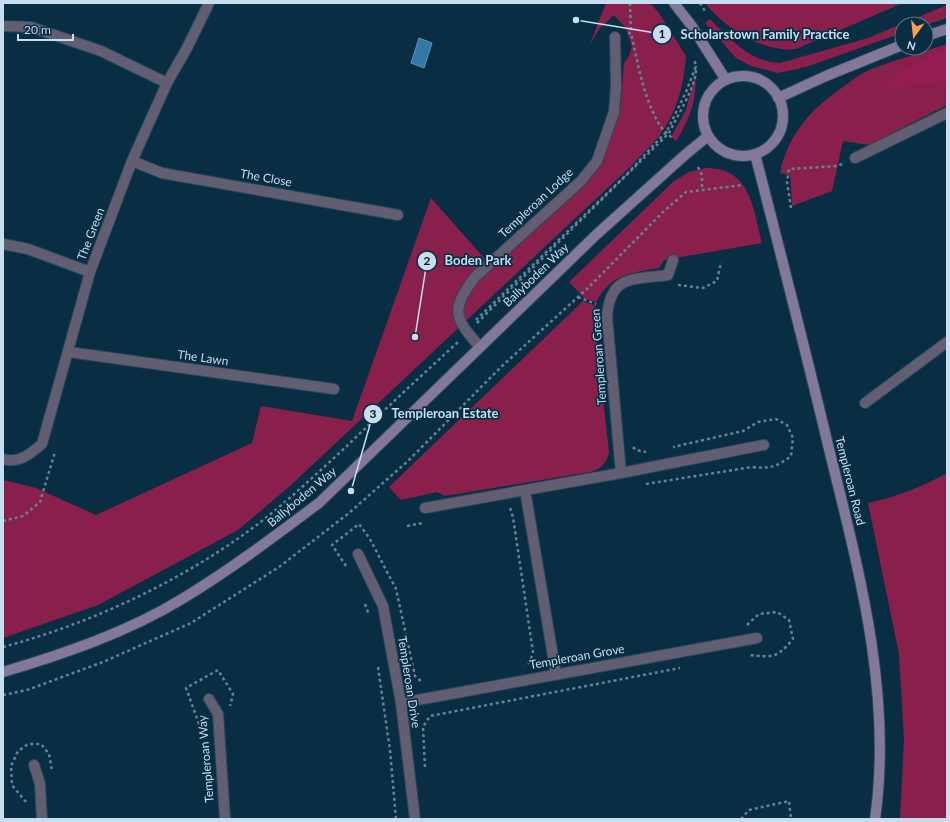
<svg xmlns="http://www.w3.org/2000/svg" width="950" height="822" viewBox="0 0 950 822" font-family="Lato,sans-serif">
<rect width="100%" height="100%" fill="#092e44"/>
<path fill="#89204c" d="M606,3H650L659,13L686,56C684,82 678,110 662,132C654,144 641,155 631,166L290,486L238,530L98,605L3,638V480L36,488L96,515L252,443L261,406L352,421L431,198L492,267L557,209L609,139L620,110L624,63L629,56L632,46L625,27L614,15L600,28L590,44Z
M705,3H903L796,49C763,53 725,28 705,3Z
M947,5V18L926,25L902,24V33L806,67L778,73L751,66L736,58L705,23L710,19C730,39 750,62 780,63L868,38Z
M947,44V105L896,131L880,142L869,145L843,141L832,191L792,206L790,175L780,173C788,134 811,109 843,87C851,81 860,74 869,70C894,60 921,53 947,44Z
M695,73C698,98 689,120 676,141L671,137L686,110Z
M706,168C751,168 753,208 762,243L664,260L659,268C631,273 611,274 596,302L584,298L569,282L674,181L689,172Z
M583,301L595,306V326L609,453C606,464 601,469 590,472L445,496L437,492L401,500L389,487Z
M947,473V819H900L904,739L899,654L868,503C896,497 922,487 947,473Z"/>
<path fill="#951c51" d="M947,48V82L872,89L914,64Z"/>
<path fill="#3377a3" stroke="#5f96ba" d="M419,38L432,43L424,68L411,63Z"/>
<g fill="none" stroke-linecap="round" stroke-linejoin="round">
<g stroke="#274a60" stroke-width="12">
<path id="street" d="M3,26L31,27L101,51L167,83
M855,158L947,113
M132,161L162,173L398,215
M3,244L28,249L90,272
M480,347C453,317 451,309 475,277L581,181L597,161L614,112L616,87L615,37
M69,352L334,389
M865,403L947,342
M3,459C19,464 30,454 42,444L90,272L132,161L167,83L187,48L209,3
M621,473L607,317C610,274 634,280 668,275L673,260
M525,490L556,674
M425,508L621,473L764,445
M358,554L383,606L401,703L415,819
M209,699L218,714L225,819
M401,703L757,638
M34,765L40,784L42,819"/>
</g>
<g stroke="#274a60" stroke-width="12">
<path id="secondary" d="M674,3L691,25L726,80
M926,36L947,29
M703 116a40 40 0 1 1 80 0a40 40 0 1 1-80 0Z
M778,98L826,76L902,45
M755,154C780,251 805,348 828,445C858,567 893,693 875,819
M3,672C64,654 128,632 182,599C230,570 275,536 319,503L597,234L686,154L708,136"/>
</g>
<path stroke="#648297" stroke-width="2.5" stroke-dasharray="3 3" stroke-linecap="butt" d="M630,3L631,33
M700,3L705,11
M628,33H631C638,64 643,96 659,124C662,130 669,133 673,140
M698,167L702,175V190
M791,208L787,182L789,169L837,166L842,164
M678,285L703,288L717,281L721,262
M578,297L596,304
M476,320L627,174L667,131L686,92L696,66L694,59
M477,323L669,133C677,116 698,84 696,66
M633,447L636,450L646,452
M646,484L752,467C769,469 777,467 791,456L793,438L787,425L776,419L758,422L743,431L673,447
M510,508L513,517L533,652L530,662L525,665
M3,521L23,516L40,502L55,452
M407,526L423,523
M346,566L332,545L359,524L370,539L396,589L415,676L423,683
M365,604L369,615
M747,625L759,614L777,612L789,620L793,639C776,659 773,657 748,655
M3,647C88,624 171,586 243,535C280,509 314,476 348,445C384,410 421,376 458,342
M378,667L390,750L396,819
M3,695L27,690L103,662L191,623L279,567L349,513L409,460L501,367L589,287L664,211L686,192L743,185
M204,735L199,724L186,688L218,670L233,694L230,706
M425,767L423,727L430,716L680,668
M26,802L12,785L11,766L18,751L28,744H41L49,754L52,771
M741,819L749,810L789,801L791,819"/>
<use href="#street" stroke="#635d71" stroke-width="10"/>
<use href="#secondary" stroke="#837898" stroke-width="10"/>
</g>
<g text-anchor="middle" stroke-width="3.5" stroke-linejoin="round" paint-order="stroke">
<g font-size="12" fill="#c6def0" stroke="#092e44">
<text transform="translate(266 178) rotate(10)" y="4">The Close</text>
<text transform="translate(536 203) rotate(-43)" y="4">Templeroan Lodge</text>
<text transform="translate(91 234) rotate(-69)" y="4">The Green</text>
<text transform="translate(536 275) rotate(-44)" y="4">Ballyboden Way</text>
<text transform="translate(599 357) rotate(-94)" y="4">Templeroan Green</text>
<text transform="translate(203 358) rotate(8)" y="4">The Lawn</text>
<text transform="translate(850 481) rotate(76)" y="4">Templeroan Road</text>
<text transform="translate(302 497) rotate(-40)" y="4">Ballyboden Way</text>
<text transform="translate(577 657) rotate(-10)" y="4">Templeroan Grove</text>
<text transform="translate(409 682) rotate(81)" y="4">Templeroan Drive</text>
<text transform="translate(206 759) rotate(-95)" y="4">Templeroan Way</text>
</g>
</g>
<path fill="none" stroke="#c6def0" stroke-width="1.5" d="M576 20L662 34M415 337L427 261M351 491L373 414"/>
<g fill="#c6def0" stroke="#092e44" stroke-width="1.5">
<circle cx="576" cy="20" r="4"/>
<circle cx="415" cy="337" r="4"/>
<circle cx="351" cy="491" r="4"/>
<circle cx="662" cy="34" r="10"/>
<circle cx="427" cy="261" r="10"/>
<circle cx="373" cy="414" r="10"/>
</g>
<g font-size="12" text-anchor="middle" font-weight="bold" fill="#111">
<text x="662" y="38">1</text>
<text x="427" y="265">2</text>
<text x="373" y="418">3</text>
</g>
<g font-size="13" text-anchor="middle" font-weight="bold" fill="#c6def0" stroke="#092e44" stroke-width="3.5" stroke-linejoin="round" paint-order="stroke">
<text x="765" y="39">Scholarstown Family Practice</text>
<text x="478" y="265">Boden Park</text>
<text x="445" y="418">Templeroan Estate</text>
</g>
<rect width="950" height="822" fill="none" stroke="#c6def0" stroke-width="8"/>
<g transform="translate(914 36) rotate(195)"><circle r="19" fill="#092e44" stroke="#557489"/>
<path d="M0-3L7 15L0 10L-7 15Z" fill="#fa9f4e"/>
<text y="-6" font-size="11" font-weight="bold" text-anchor="middle" fill="#c6def0">N</text>
</g>
<path d="M18 34v6h55v-6" fill="none" stroke="#c6def0" stroke-width="2"/>
<text x="24" y="34" font-size="12" fill="#c6def0" stroke="#092e44" stroke-width="3" paint-order="stroke">20 m</text>
</svg>
